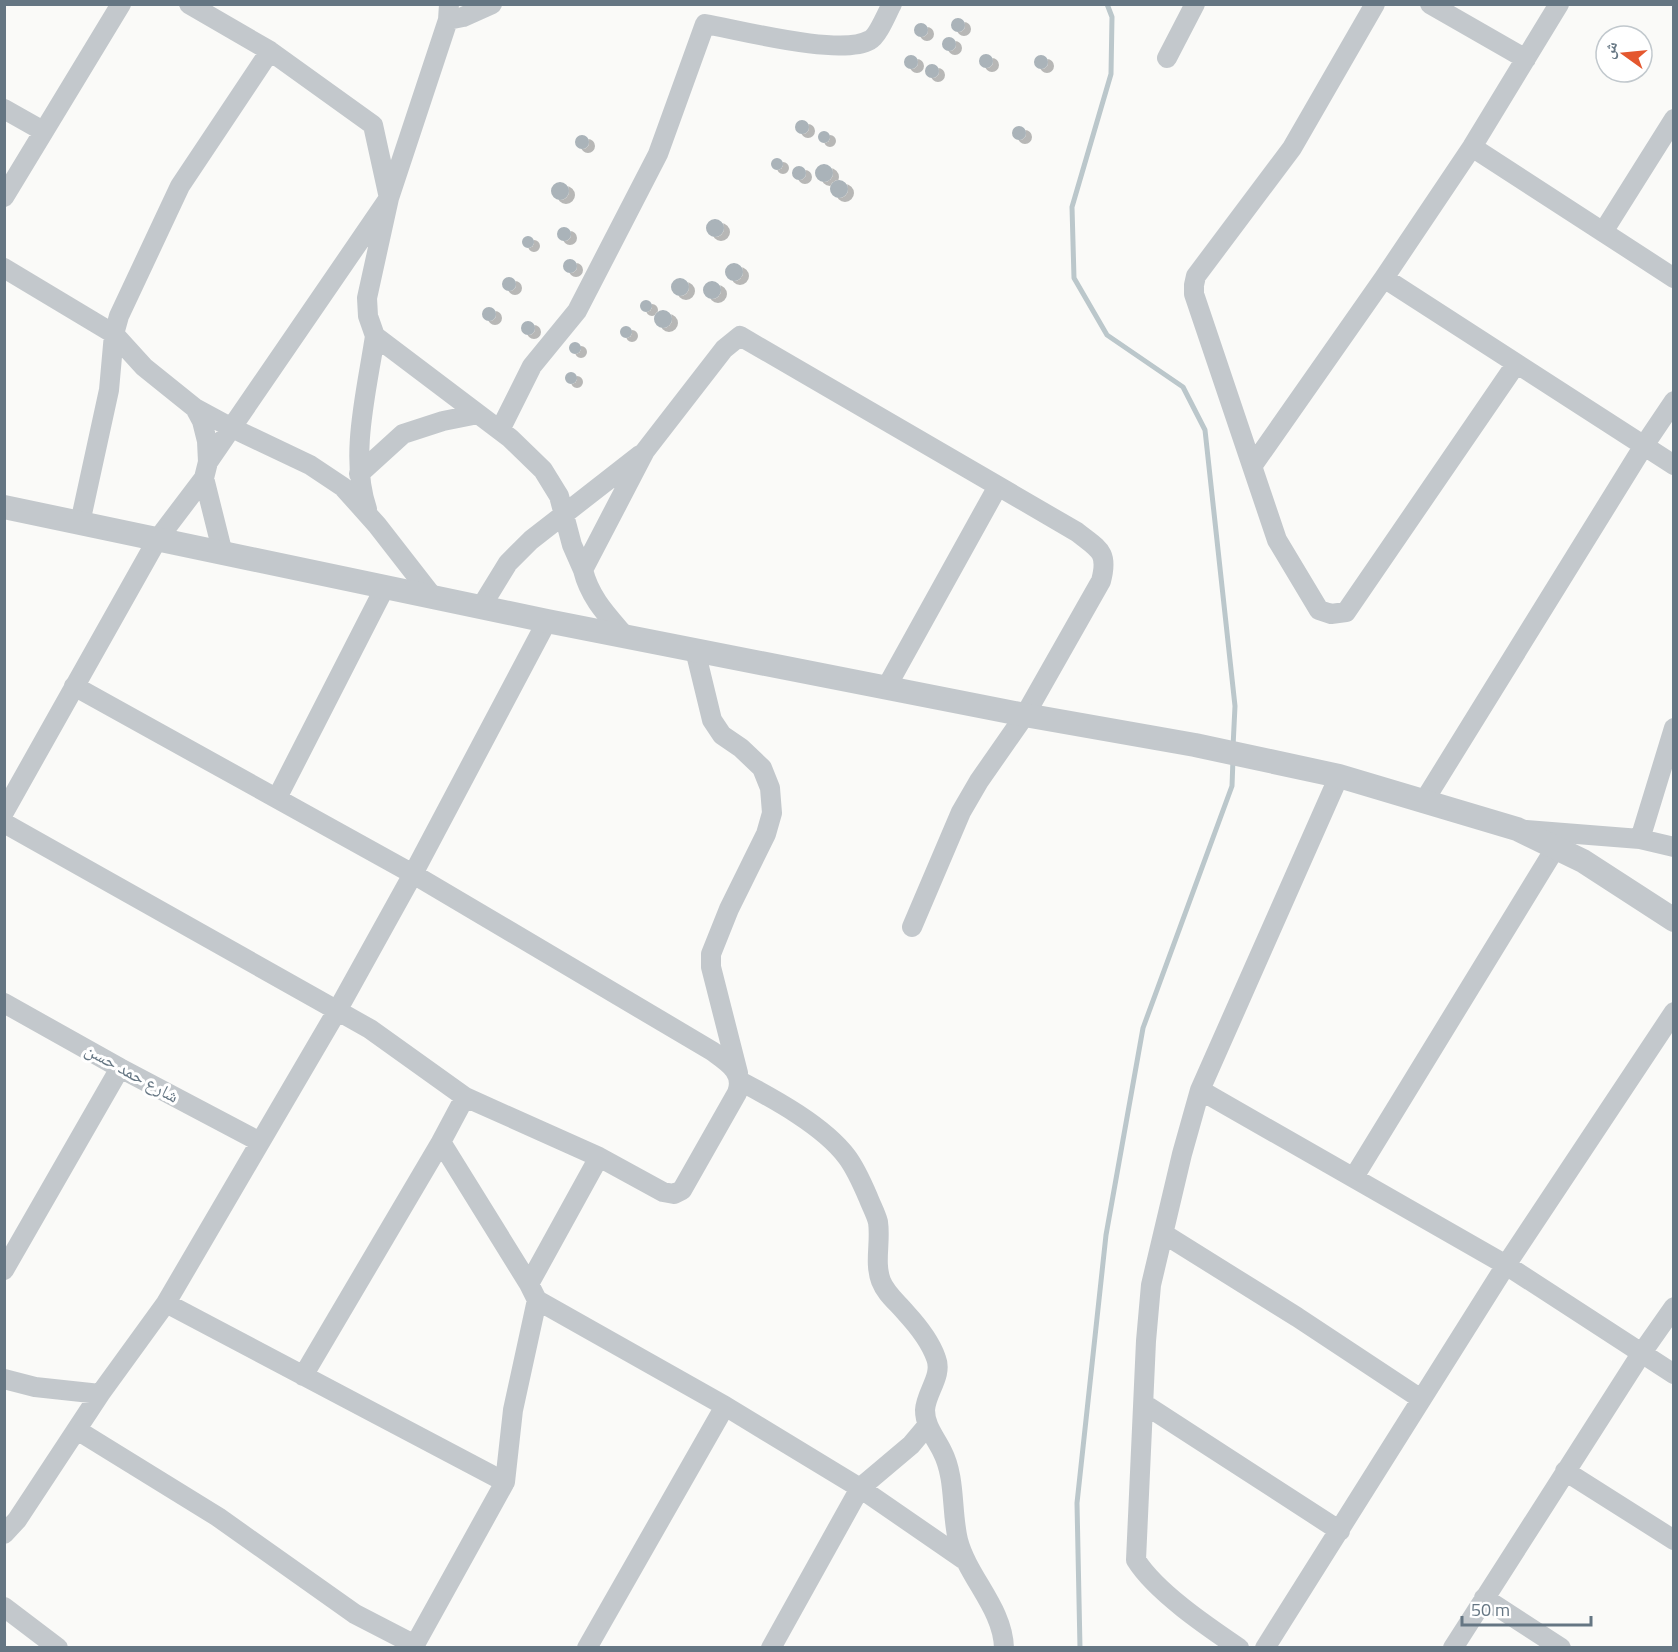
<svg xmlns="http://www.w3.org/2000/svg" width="1678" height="1652" viewBox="0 0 1678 1652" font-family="'Titillium Web','Noto Naskh Arabic',sans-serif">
<defs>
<filter id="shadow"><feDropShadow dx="6" dy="4" stdDeviation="0" flood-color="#0004"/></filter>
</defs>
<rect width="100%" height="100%" fill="#fafaf8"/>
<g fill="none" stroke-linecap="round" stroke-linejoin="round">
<path stroke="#bbc7cb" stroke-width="5" d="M1107,4L1112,17L1111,74L1072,207L1074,278L1107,335L1183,387L1205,430L1235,706L1233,747
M1080,1648L1077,1503L1106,1235L1143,1028L1232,786L1233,759"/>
</g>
<path fill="#aab3b9" filter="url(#shadow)" d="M951 25a7 7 0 1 1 14 0a7 7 0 1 1-14 0Z
M914 30a7 7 0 1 1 14 0a7 7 0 1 1-14 0Z
M942 44a7 7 0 1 1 14 0a7 7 0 1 1-14 0Z
M979 61a7 7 0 1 1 14 0a7 7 0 1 1-14 0Z
M904 62a7 7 0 1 1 14 0a7 7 0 1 1-14 0Z
M1034 62a7 7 0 1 1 14 0a7 7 0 1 1-14 0Z
M925 71a7 7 0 1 1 14 0a7 7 0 1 1-14 0Z
M795 127a7 7 0 1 1 14 0a7 7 0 1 1-14 0Z
M1012 133a7 7 0 1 1 14 0a7 7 0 1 1-14 0Z
M818 137a6 6 0 1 1 12 0a6 6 0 1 1-12 0Z
M575 142a7 7 0 1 1 14 0a7 7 0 1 1-14 0Z
M771 164a6 6 0 1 1 12 0a6 6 0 1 1-12 0Z
M815 173a9 9 0 1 1 18 0a9 9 0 1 1-18 0Z
M792 173a7 7 0 1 1 14 0a7 7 0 1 1-14 0Z
M830 189a9 9 0 1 1 18 0a9 9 0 1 1-18 0Z
M551 191a9 9 0 1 1 18 0a9 9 0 1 1-18 0Z
M706 228a9 9 0 1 1 18 0a9 9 0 1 1-18 0Z
M557 234a7 7 0 1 1 14 0a7 7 0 1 1-14 0Z
M522 242a6 6 0 1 1 12 0a6 6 0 1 1-12 0Z
M563 266a7 7 0 1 1 14 0a7 7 0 1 1-14 0Z
M725 272a9 9 0 1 1 18 0a9 9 0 1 1-18 0Z
M502 284a7 7 0 1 1 14 0a7 7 0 1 1-14 0Z
M671 287a9 9 0 1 1 18 0a9 9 0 1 1-18 0Z
M703 290a9 9 0 1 1 18 0a9 9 0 1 1-18 0Z
M640 306a6 6 0 1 1 12 0a6 6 0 1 1-12 0Z
M482 314a7 7 0 1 1 14 0a7 7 0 1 1-14 0Z
M654 319a9 9 0 1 1 18 0a9 9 0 1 1-18 0Z
M521 328a7 7 0 1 1 14 0a7 7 0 1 1-14 0Z
M620 332a6 6 0 1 1 12 0a6 6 0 1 1-12 0Z
M569 348a6 6 0 1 1 12 0a6 6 0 1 1-12 0Z
M565 378a6 6 0 1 1 12 0a6 6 0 1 1-12 0Z"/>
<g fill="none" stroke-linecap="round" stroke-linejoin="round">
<path stroke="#c3c8cc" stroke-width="20" d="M189,4L270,51L373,125L389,198L367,298L368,316L375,336L510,438L543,470L559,496L572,545L583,570
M1375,4L1292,148L1196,276L1194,285V294L1277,540L1319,610L1331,614L1346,612L1516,364
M1430,4L1526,59
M448,20L463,17L492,4
M1167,58L1195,4
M4,109L43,131
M1472,147L1674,278
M4,197L121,4
M1603,232L1674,119
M4,268L114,334L144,367L195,408L202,421L207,441L208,462
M1384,278L1674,465
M195,408L232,428L310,465L343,487L377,525L433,597
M500,430L532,366L577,311L658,154L705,24C740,30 841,57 870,40C878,36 887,13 892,4
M1253,465L1384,278L1472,147L1559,4
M359,474L403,434L443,421L478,414
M367,509C349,457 367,390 375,336
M80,523L109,390L114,334L119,316L180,186L270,51
M223,554L204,478L208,462L389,198L448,20L449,4
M481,607L508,563L531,540L640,455
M625,636C607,615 590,598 583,570L645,451L724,349L740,336L1077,532C1098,549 1109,551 1101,581L1025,715L979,781L961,812L912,927
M695,650L712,720L722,735L741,748L762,768L770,788L772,813L766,834L729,909L711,954V967L738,1073
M886,688L998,486
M277,798L385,587
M1424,801L1643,447L1674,401
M4,812L157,540L204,478
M4,823L370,1029L465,1097L599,1157L663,1192L674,1194L682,1190L737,1093C745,1072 727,1062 712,1051L413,874L74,686
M1526,830L1640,839L1674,847
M1640,839L1674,728
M4,1003L120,1068L260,1142
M740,1081C774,1099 824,1126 847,1157C856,1169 862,1183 868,1197C871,1205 876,1214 878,1222C881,1242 874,1262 881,1281C886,1294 897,1302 906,1313C918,1326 930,1341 936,1358C943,1376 926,1392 925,1410C925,1426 935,1437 942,1451C956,1478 951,1511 958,1540C968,1578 1003,1608 1004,1648
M1200,1090L1506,1265L1674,1374
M465,1097L441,1142L529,1284L537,1300L725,1406L860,1488L963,1559
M1354,1177L1556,847
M1164,1234L1297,1317L1421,1399
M4,1270L120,1068
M529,1284L599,1157
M166,1303L505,1482
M303,1376L441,1142
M4,1379L35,1387L100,1394
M1144,1404L1340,1531
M77,1430L218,1517L355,1614L413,1644
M1565,1471L1674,1540
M4,1534L17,1520L100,1394L166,1303L337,1011L413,874L547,621
M1484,1598L1561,1648
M4,1607L58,1648
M413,1648L505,1482L513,1410L537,1300
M587,1648L725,1406
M771,1648L860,1488L911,1445L927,1426
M1239,1648C1208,1627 1156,1592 1136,1560L1146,1341L1151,1285L1182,1154L1200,1090L1339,776
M1265,1648L1506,1265L1674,1012
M1453,1648L1641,1354L1674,1307"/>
<path stroke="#c3c8cc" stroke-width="24" d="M4,507L547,621L1025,715L1195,745L1339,776L1517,829L1583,861L1674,920"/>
</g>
<g text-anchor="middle" stroke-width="6" stroke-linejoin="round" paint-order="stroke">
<g font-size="18" fill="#657683" stroke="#fff">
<text transform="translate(132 1073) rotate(29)" y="6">شارع حمد حسن</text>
</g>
</g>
<rect width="1678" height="1652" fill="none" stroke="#657683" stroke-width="12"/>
<g transform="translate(1624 54) rotate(285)"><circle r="28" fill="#ffffff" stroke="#c1c8cd" stroke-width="1.5"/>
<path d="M0-4.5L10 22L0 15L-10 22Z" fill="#e4572e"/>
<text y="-9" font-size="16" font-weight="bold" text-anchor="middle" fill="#657683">ش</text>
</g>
<path d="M1462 1616v9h129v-9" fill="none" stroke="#657683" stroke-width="3"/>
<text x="1471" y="1616" font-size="18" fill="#657683" stroke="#ffffff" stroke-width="4.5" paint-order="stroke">50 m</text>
</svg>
